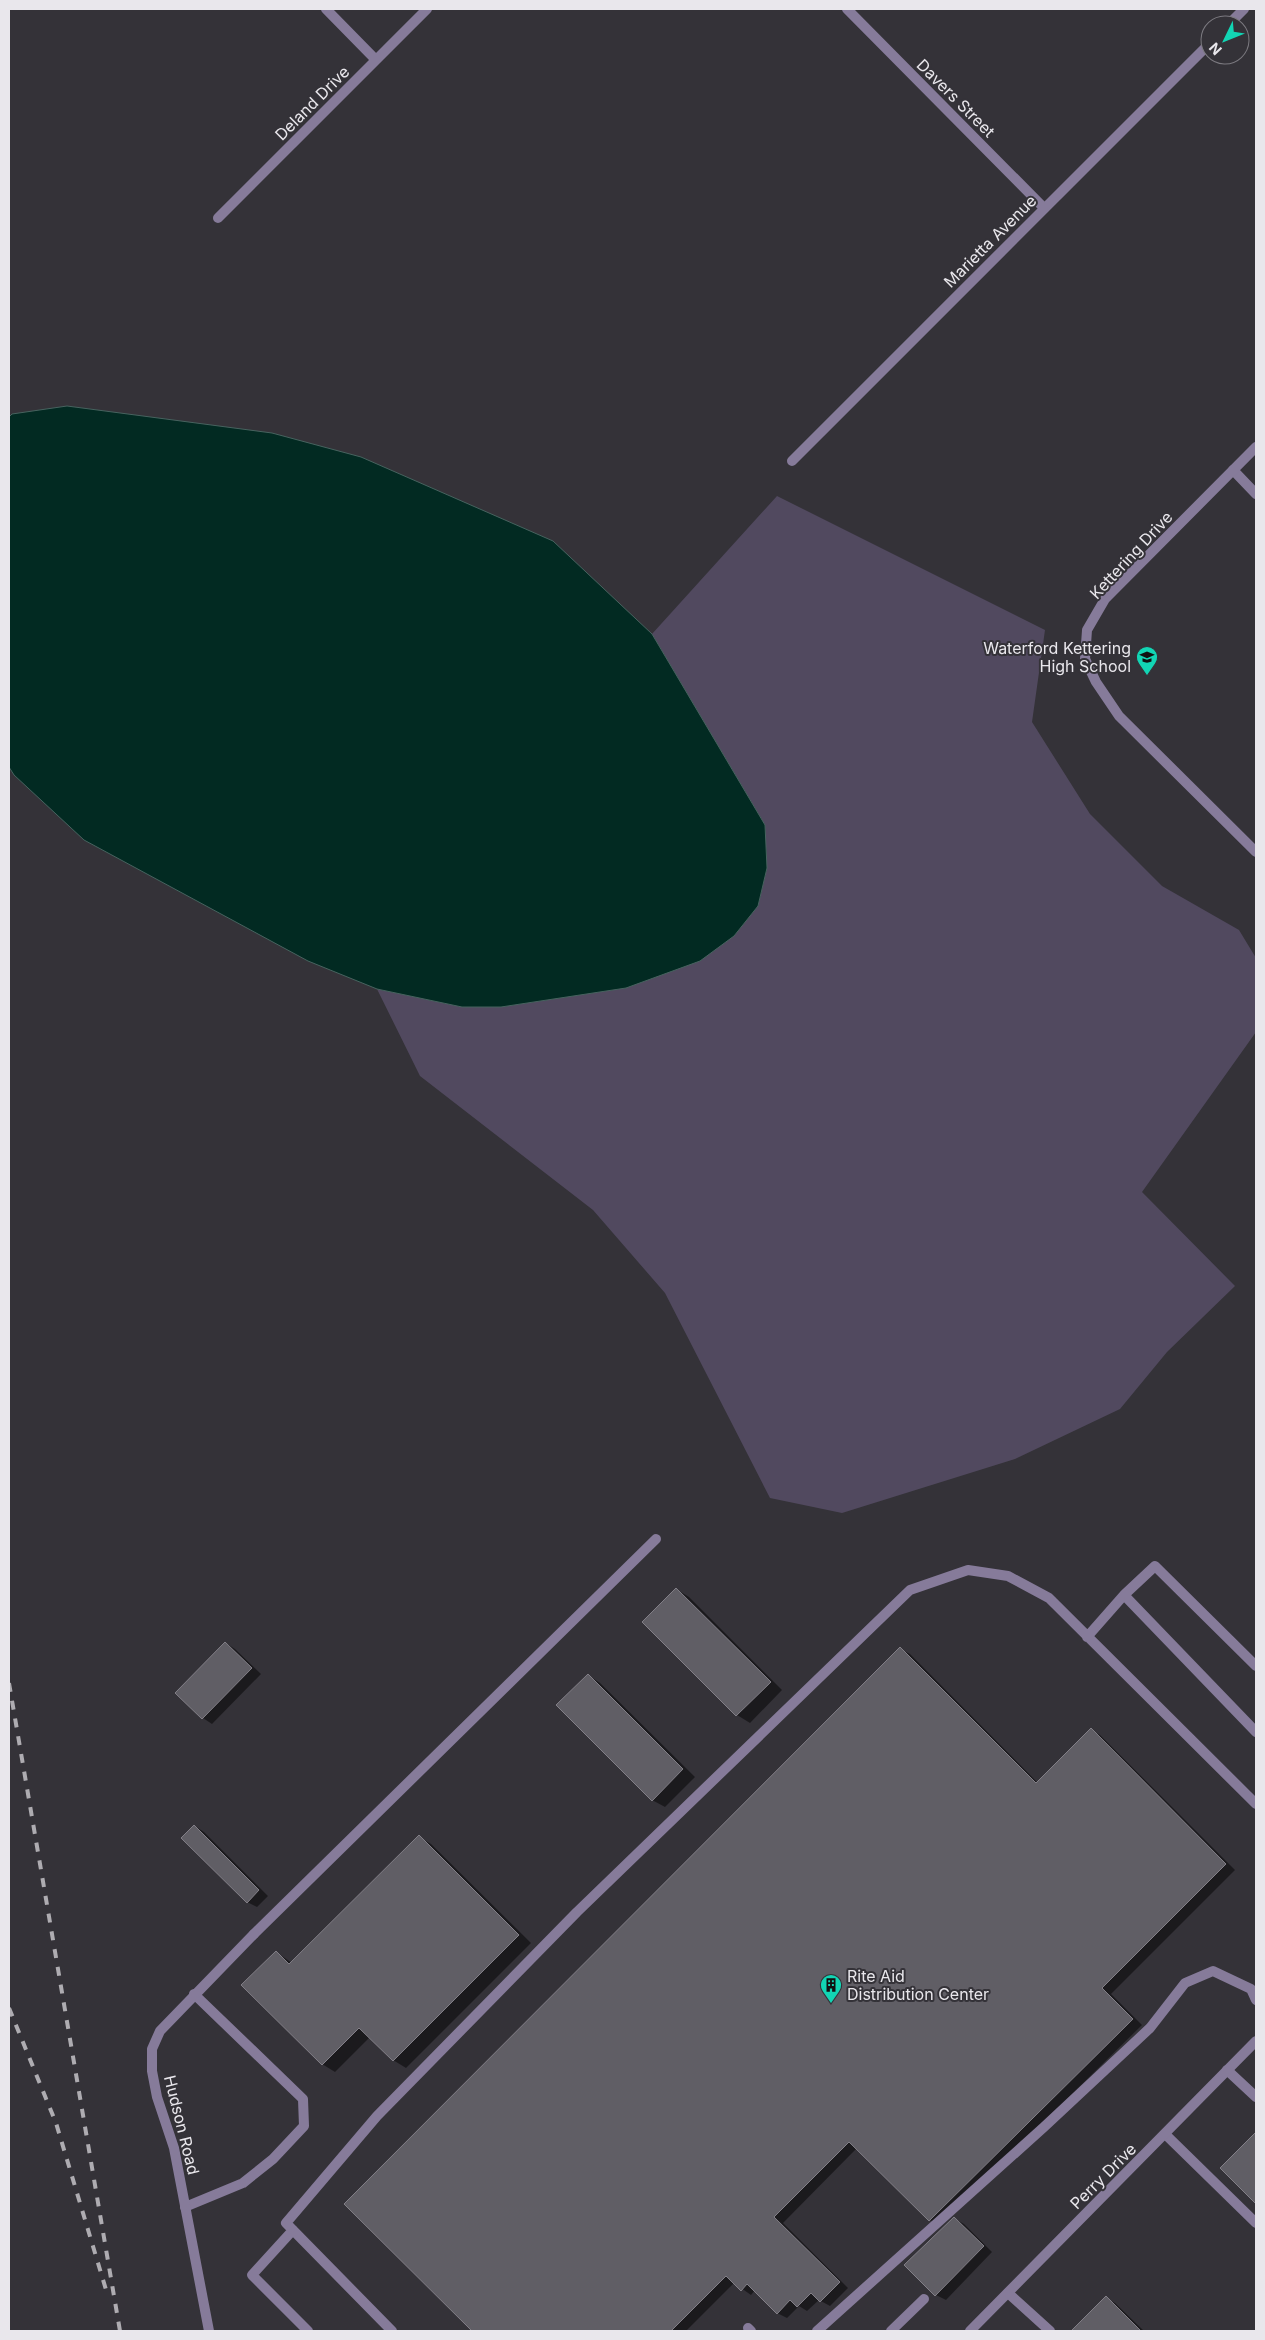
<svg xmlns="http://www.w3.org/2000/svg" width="1265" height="2340" viewBox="0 0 1265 2340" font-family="Inter,sans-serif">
<rect width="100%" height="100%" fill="#343238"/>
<path fill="#51495f" d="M777,496L1045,630L1032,722L1090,814L1162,886L1239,930L1256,958V1032L1142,1192L1235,1286L1167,1352L1120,1409L1015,1459L842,1513L770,1498L665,1293L593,1210L420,1076L377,989L462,1007L734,936L758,906L767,868L765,825L652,634Z"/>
<path fill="#022a22" stroke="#47635f" d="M67,406L272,433L361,457L553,541L652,634L765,825L767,868L758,906L734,936L700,961L626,988L501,1007H462L377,989L308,961L84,840L14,775L9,767V417L12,414Z"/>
<path fill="#0007" d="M676,1589L689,1597L782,1690L750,1723L737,1715L644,1622Z
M226,1643L235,1649L261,1674L212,1724L203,1718L177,1693Z
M900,1649L910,1654L1038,1783L1091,1730L1100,1735L1235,1870L1111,1994L1142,2025L939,2225L930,2220L857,2148L783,2223L848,2288L830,2306L819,2300L807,2311L799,2306L787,2318L777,2313L755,2290L751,2295L734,2283L686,2331H474L346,2204Z
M588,1675L600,1683L695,1777L665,1807L652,1800Z
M195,1826L204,1832L268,1896L257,1907L247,1902Z
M419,1837L431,1844L531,1943L406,2068L393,2060L370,2037L335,2072L322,2064L276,1952L292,1963Z
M1256,2134V2202L1222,2168Z
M954,2218L964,2224L992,2252L946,2300L936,2295Z
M1106,2298L1115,2303L1144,2331H1073Z"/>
<path fill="#605e65" stroke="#827f87" d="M676,1588L771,1682L736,1716L642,1622Z
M225,1642L252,1668L202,1719L175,1693Z
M900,1647L1036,1783L1091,1728L1226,1864L1102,1988L1133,2019L929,2221L849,2142L774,2217L840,2282L820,2302L811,2293L797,2307L790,2300L777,2314L747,2284L741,2291L726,2276L671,2331H472L344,2204Z
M588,1674L683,1769L652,1801L556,1705Z
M194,1825L259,1890L247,1903L181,1838Z
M419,1835L519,1935L393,2061L359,2028L322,2065L241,1985L276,1951L289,1964Z
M1256,2132V2204L1220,2168Z
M954,2217L984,2246L935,2296L904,2265Z
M1106,2296L1141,2331H1071Z"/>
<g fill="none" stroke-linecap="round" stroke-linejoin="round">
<path stroke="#867b9a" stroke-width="10" d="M1233,470L1256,494
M1124,1595L1256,1732
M1087,1637L1124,1595L1155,1566L1256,1666
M254,1934L656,1539
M1227,2070L1256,2097
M1165,2134L1256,2223
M185,2207L243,2183L273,2159L304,2126L303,2099L194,1994
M293,2230L252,2275L308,2331
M1008,2293L1050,2331
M748,2328L751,2331
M392,2331L286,2223L377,2116L577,1912L910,1590L968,1570L1008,1576L1049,1598L1256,1804
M817,2331L1044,2127L1150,2028L1185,1983L1213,1971L1251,1989L1256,2000
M891,2331L924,2299"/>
<path stroke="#867b9a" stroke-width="10" d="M326,9L376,60
M847,9L1044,208
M1228,25L1244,9
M218,218L427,9
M1256,447L1105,599L1087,630L1085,659L1096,682L1119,716L1256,852
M792,461L1210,43
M209,2331L174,2148L157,2097L152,2071V2049L160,2031L254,1934
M970,2331L1256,2041"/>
<path stroke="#aeacb1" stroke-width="4" stroke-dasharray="9 9" stroke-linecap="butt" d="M9,1683L120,2331
M9,2008L56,2123L107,2293"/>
</g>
<defs>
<g id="school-pin" transform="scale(1.125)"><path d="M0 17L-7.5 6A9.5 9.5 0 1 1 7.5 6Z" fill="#12d5b4" stroke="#343238"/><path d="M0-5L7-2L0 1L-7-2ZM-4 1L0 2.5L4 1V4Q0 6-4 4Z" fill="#111"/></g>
<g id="building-pin" transform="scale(1.125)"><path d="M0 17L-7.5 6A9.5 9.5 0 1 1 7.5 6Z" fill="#12d5b4" stroke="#343238"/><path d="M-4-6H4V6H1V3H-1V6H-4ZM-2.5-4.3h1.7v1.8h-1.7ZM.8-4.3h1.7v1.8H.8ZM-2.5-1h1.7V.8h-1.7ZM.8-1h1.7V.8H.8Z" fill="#111"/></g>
</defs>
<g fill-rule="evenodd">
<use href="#school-pin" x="1147" y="657"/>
<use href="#building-pin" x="831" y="1985"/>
</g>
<g text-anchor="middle" stroke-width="4" stroke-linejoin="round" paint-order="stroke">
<g font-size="16" fill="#e9e7ec" stroke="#343238">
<text transform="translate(956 98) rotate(45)" y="6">Davers Street</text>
<text transform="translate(312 103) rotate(-45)" y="6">Deland Drive</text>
<text transform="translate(990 241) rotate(-45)" y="6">Marietta Avenue</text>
<text transform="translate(1131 555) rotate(-47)" y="6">Kettering Drive</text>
<text transform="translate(182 2125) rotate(76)" y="6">Hudson Road</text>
<text transform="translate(1103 2176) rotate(-45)" y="6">Perry Drive</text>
</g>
<g font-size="16" fill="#e9e7ec" stroke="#343238" text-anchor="end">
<text x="1131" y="654">Waterford Kettering<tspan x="1131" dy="18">High School</tspan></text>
<text x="847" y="1982" text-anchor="start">Rite Aid<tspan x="847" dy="18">Distribution Center</tspan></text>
</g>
</g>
<rect width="1265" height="2340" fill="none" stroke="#e9e7ec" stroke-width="20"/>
<g transform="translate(1225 40) rotate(227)"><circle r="24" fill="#343238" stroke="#7c7a80"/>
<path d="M0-4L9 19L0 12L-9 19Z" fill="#12d5b4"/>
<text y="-8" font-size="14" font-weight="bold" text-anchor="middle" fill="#e9e7ec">N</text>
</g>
</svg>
